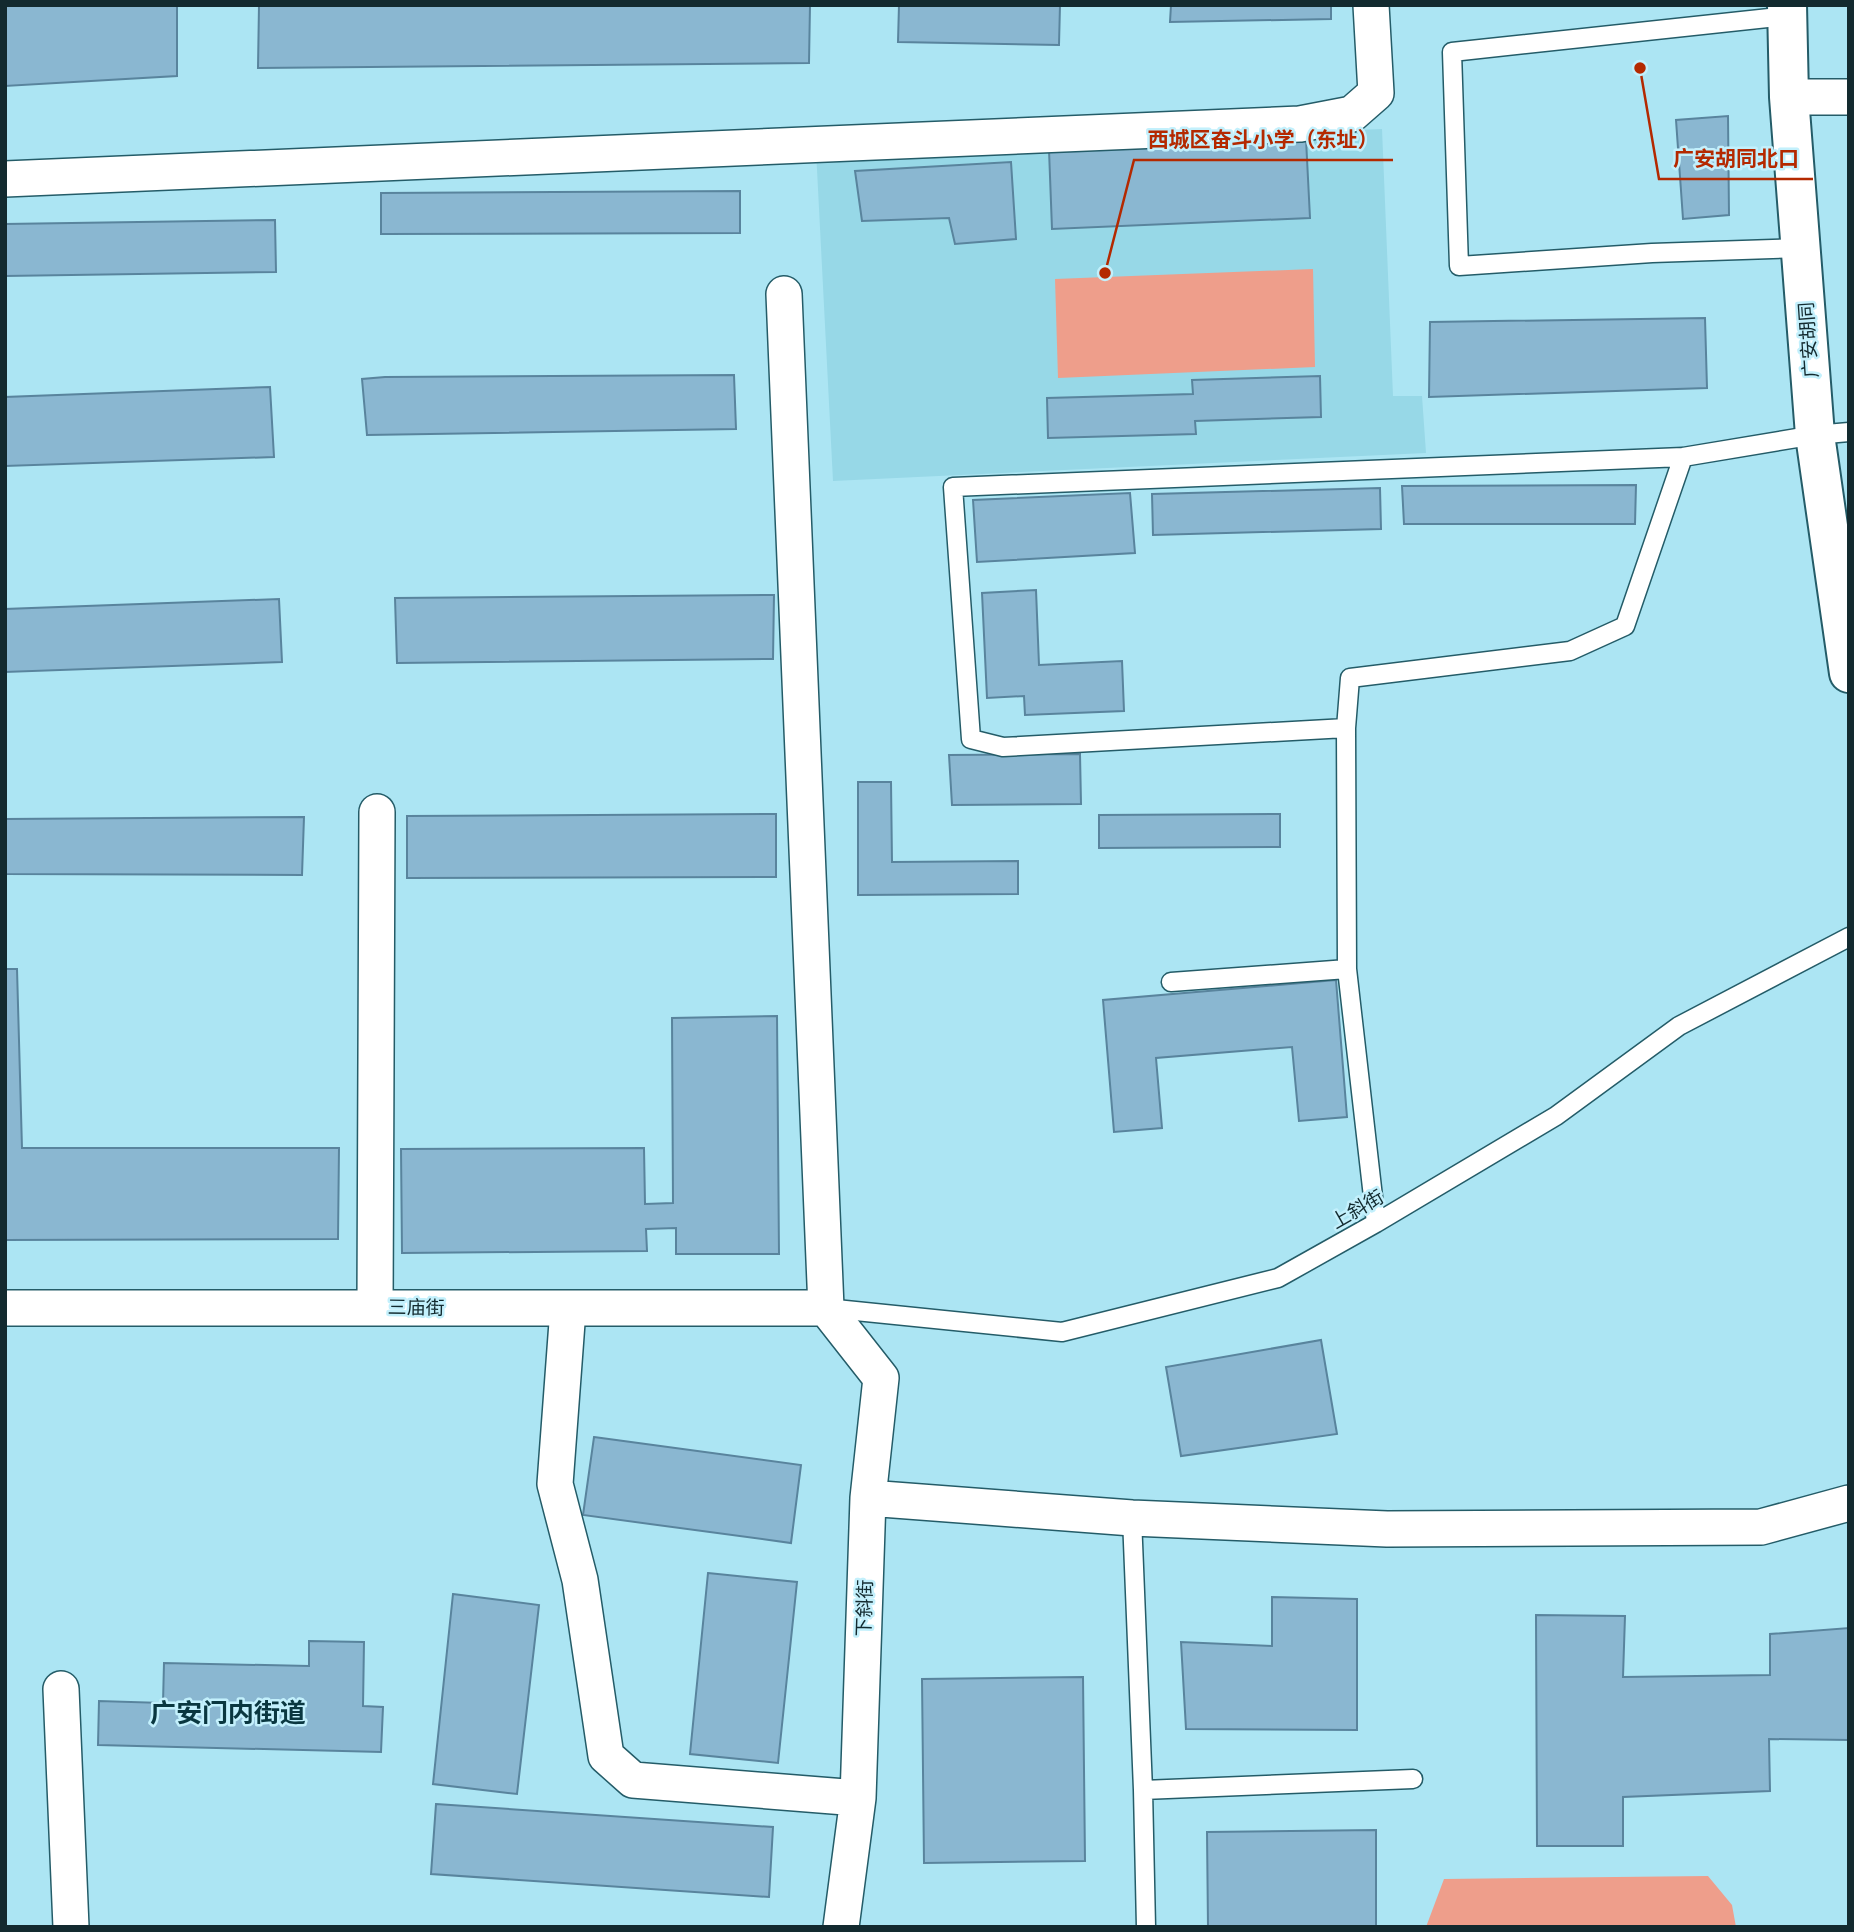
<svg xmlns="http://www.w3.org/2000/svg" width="1854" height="1932" viewBox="0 0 1854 1932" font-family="Inter,'Noto Sans SC',sans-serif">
<rect width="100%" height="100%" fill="#ace5f3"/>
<path fill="#97d8e7" d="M1382,129L1393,396H1422L1426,453L833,481L816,150Z"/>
<path fill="#ee9e8b" d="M1313,269L1315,367L1058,378L1055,279Z
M1708,1876L1732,1905L1736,1927H1426L1444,1879Z"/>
<path fill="#8ab7d1" stroke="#59849d" stroke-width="2" d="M5,5H177V76L5,86Z
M259,5H810L809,63L258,68Z
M899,5H1060L1059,45L898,42Z
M1171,5H1331V19L1170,22Z
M1728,116L1729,215L1683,219L1676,120Z
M1306,139L1310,218L1052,229L1049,150Z
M1011,162L1016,239L955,244L949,218L862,221L855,171Z
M740,191V233L381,234V193Z
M275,220L276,272L5,276V224Z
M1705,318L1707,388L1429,397L1430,322Z
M734,375L736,429L367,435L362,379L385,377Z
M1320,376L1321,417L1195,421L1196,434L1048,438L1047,398L1193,394L1192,380Z
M270,387L274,457L5,466V397Z
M1636,485L1635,524H1404L1402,486Z
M1380,488L1381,529L1153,535L1152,494Z
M1130,493L1135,553L977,562L973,500Z
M1036,590L1039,665L1122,661L1124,711L1025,715L1024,696L987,698L982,593Z
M774,595L773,659L397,663L395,598Z
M279,599L282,662L5,672V609Z
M1080,754L1081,804L952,805L949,755Z
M858,782H891L892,862L1018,861V894L858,895Z
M776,814V877L407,878V816Z
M1280,814V847L1099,848V815Z
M304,817L302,875L5,874V819Z
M5,969H17L22,1148H339L338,1239L5,1240Z
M1336,980L1347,1117L1299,1121L1292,1047L1156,1058L1162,1128L1114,1132L1103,1000Z
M777,1016L779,1254H676V1228L646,1229L647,1251L402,1253L401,1149L644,1148L645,1204L673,1203L672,1018Z
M1321,1340L1337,1434L1181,1456L1166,1367Z
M594,1437L801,1465L791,1543L583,1515Z
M708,1573L797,1582L778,1763L690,1754Z
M453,1594L539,1605L517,1794L433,1784Z
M1272,1597L1357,1599V1730L1186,1729L1181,1642L1272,1646Z
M1536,1615L1625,1616L1623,1677L1770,1675V1634L1849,1628V1740L1769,1739L1770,1791L1623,1797V1846H1537Z
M309,1641L364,1642L363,1706L383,1707L381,1752L98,1745L99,1701L163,1703L164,1663L309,1666Z
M1083,1677L1085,1861L924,1863L922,1679Z
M436,1804L773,1827L769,1897L431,1874Z
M1376,1830V1927H1208L1207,1832Z"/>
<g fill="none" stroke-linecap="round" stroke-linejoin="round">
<g stroke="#245c68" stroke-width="21">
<path id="lane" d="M1787,16L1452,52L1459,266L1652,253L1800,248
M1683,457L1625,626L1570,651L1350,678L1346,728L1003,747L971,739L953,487L1683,457L1815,435L1849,432
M1346,728L1347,969L1376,1223
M1171,982L1347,969
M826,1308L1062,1332L1278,1278L1376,1223L1556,1116L1679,1026L1849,937
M1132,1518L1143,1790L1146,1927
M1143,1790L1413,1779"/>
</g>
<g stroke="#245c68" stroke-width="38">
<path id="street" d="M1789,97H1849
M5,179L1300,124L1352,114L1376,93L1371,5
M784,294L826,1308
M375,1307L377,812
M5,1308H826
M826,1308L881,1378L868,1498L858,1798L841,1927
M568,1309L555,1484L580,1580L606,1756L633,1780L858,1798
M868,1498L1132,1518L1387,1529L1761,1527L1849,1503
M61,1689L71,1927"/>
</g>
<g stroke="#245c68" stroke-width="42">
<path id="secondary" d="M1787,5L1789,97L1815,435L1849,673"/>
</g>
<use href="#lane" stroke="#fff" stroke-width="18"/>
<use href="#street" stroke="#fff" stroke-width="35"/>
<use href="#secondary" stroke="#fff" stroke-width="38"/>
</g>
<g text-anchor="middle" stroke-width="5" stroke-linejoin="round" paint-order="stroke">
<g font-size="19" fill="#132a2f" stroke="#c3f0fc">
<text transform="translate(1808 340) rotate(-94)" y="7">广安胡同</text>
<text transform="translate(1357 1209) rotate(-30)" y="7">上斜街</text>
<text transform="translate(416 1307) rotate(1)" y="7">三庙街</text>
<text transform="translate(864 1608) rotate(-88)" y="7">下斜街</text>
</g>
<g font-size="26" font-weight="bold" fill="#0a3740" stroke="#c3f0fc">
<text x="228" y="1722">广安门内街道</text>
</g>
</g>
<path fill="none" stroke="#b42900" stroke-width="2.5" d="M1105 273L1134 160H1393M1640 68L1659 179H1813"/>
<g fill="#b42900" stroke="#c3f0fc" stroke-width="2.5">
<circle cx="1105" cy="273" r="7"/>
<circle cx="1640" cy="68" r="7"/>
</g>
<g font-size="21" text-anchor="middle" font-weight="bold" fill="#b42900" stroke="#c3f0fc" stroke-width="5" stroke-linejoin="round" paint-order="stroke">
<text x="1263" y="147">西城区奋斗小学（东址）</text>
<text x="1736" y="166">广安胡同北口</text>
</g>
<rect width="1854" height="1932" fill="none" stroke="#132a2f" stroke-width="14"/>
</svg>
